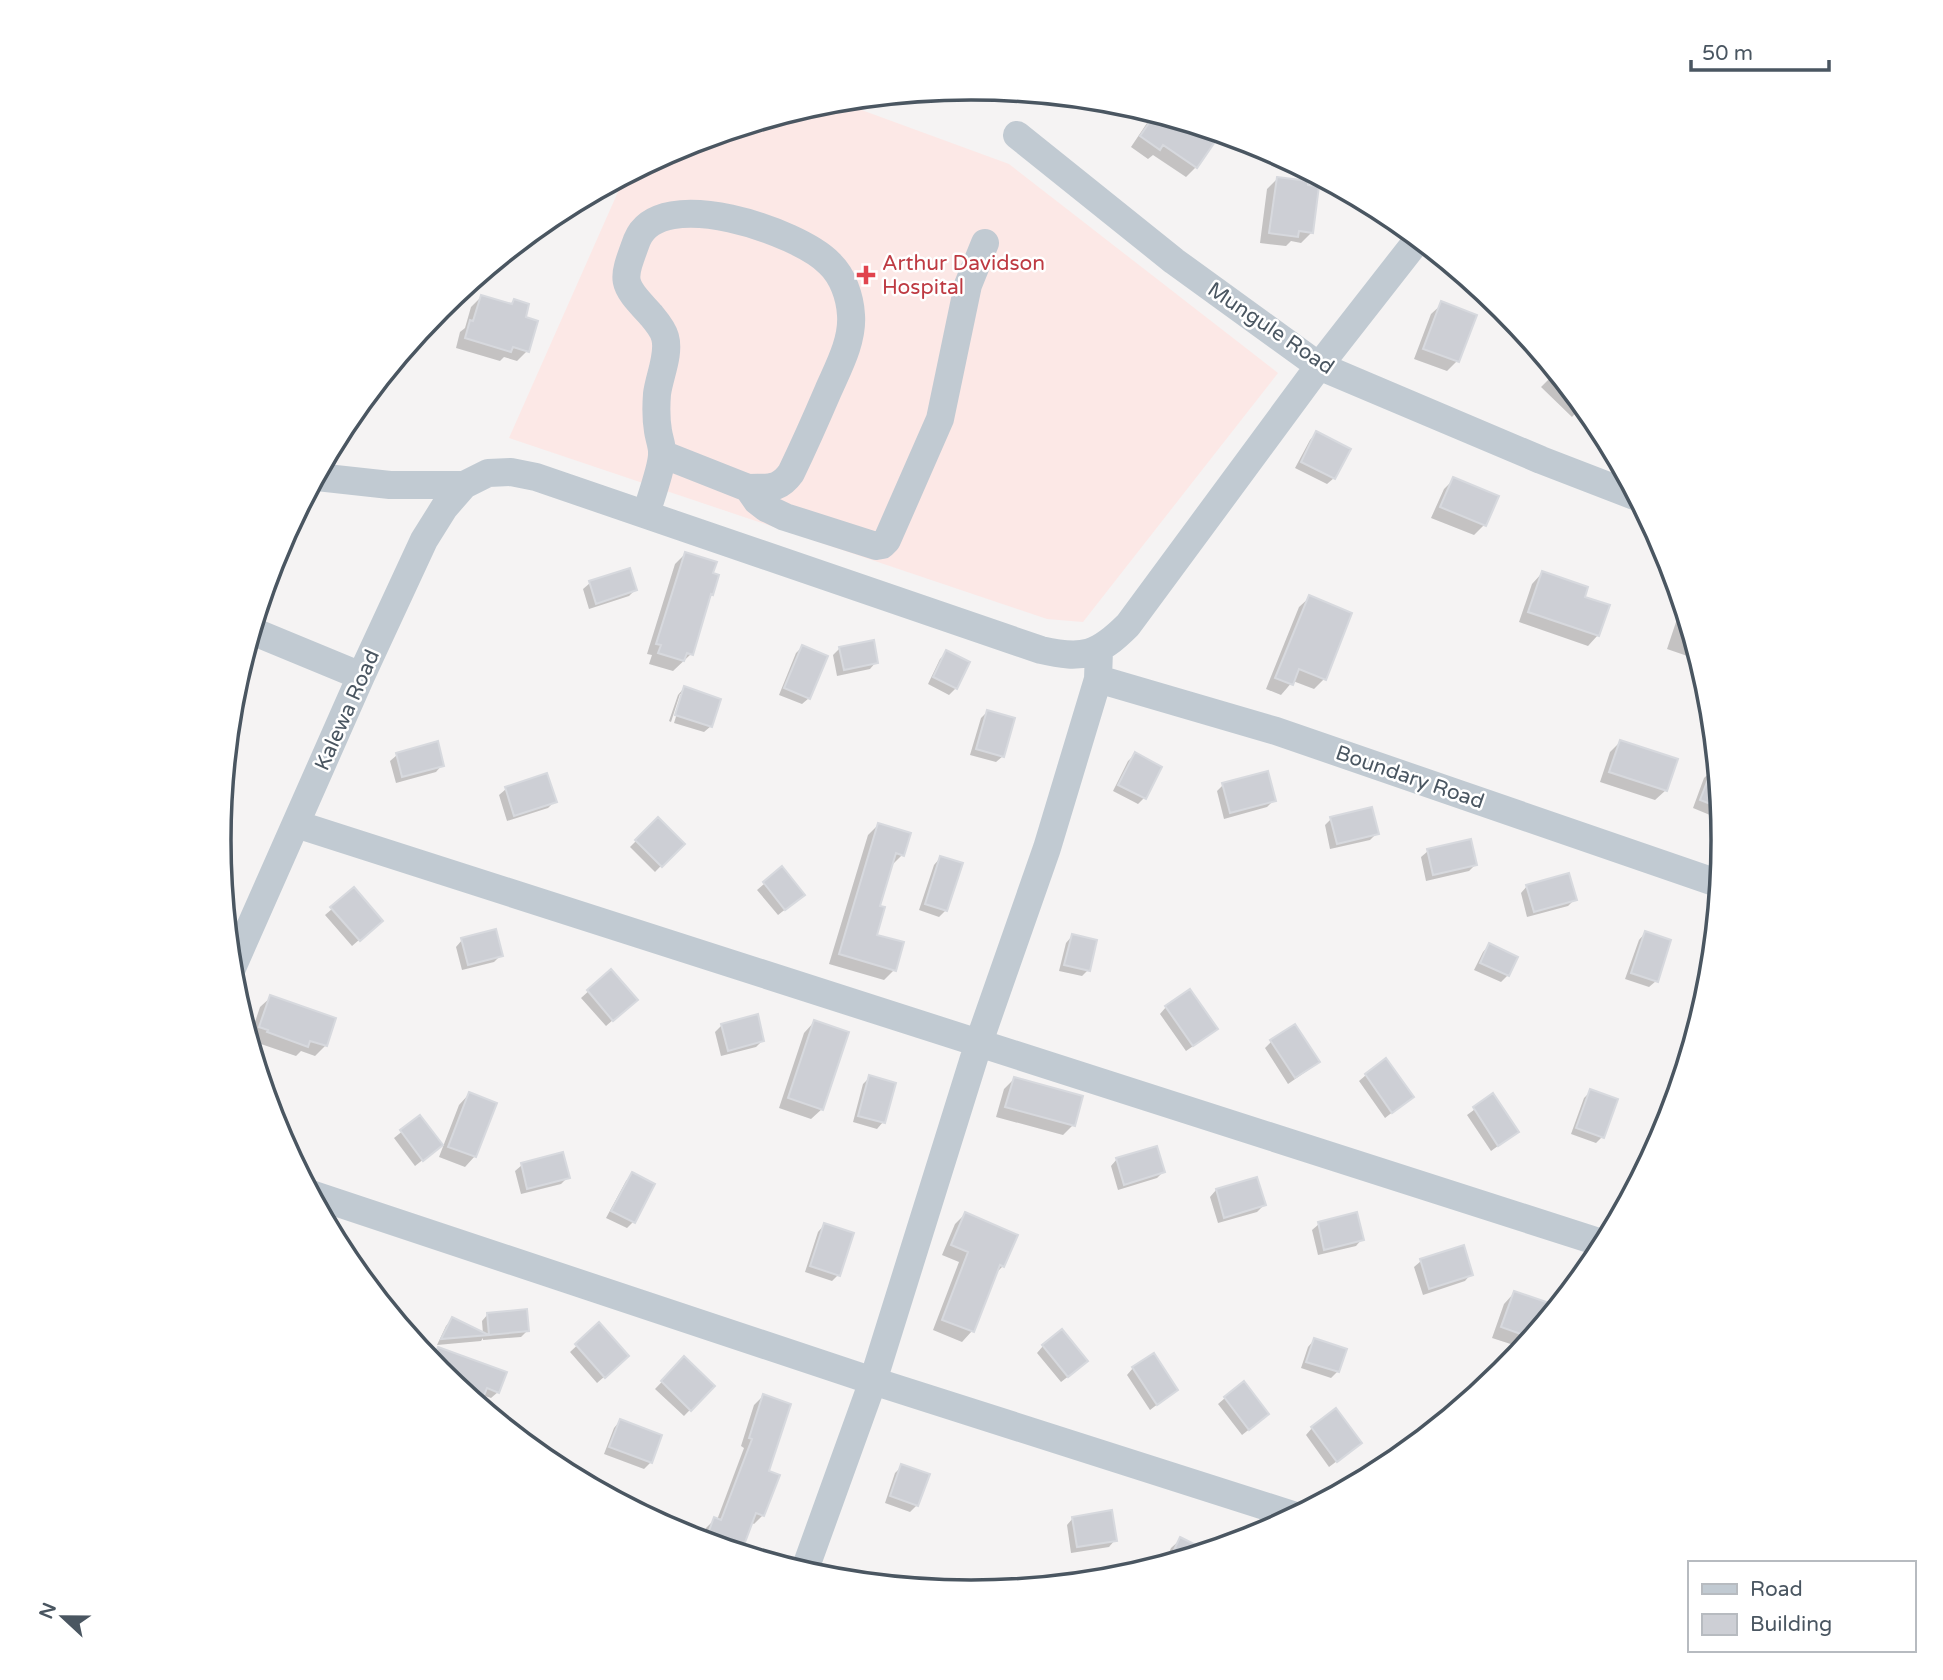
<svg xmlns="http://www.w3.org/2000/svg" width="1943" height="1680" viewBox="0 0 1943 1680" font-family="'Varela Round',sans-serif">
<rect width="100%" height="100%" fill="#f5f3f3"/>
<path fill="#fce8e6" d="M837,101L1009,164L1278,373L1083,622L1047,619L509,438L625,176L684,145L825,102Z"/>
<path fill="#0003" d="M1156,113L1217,136L1196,167L1186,177L1153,155L1148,159L1131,147L1149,120Z
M1277,179L1312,232L1301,243L1291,241L1286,246L1260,243L1267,189Z
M481,297L509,305L514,301L523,318L527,351L517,361L504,357L500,361L456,348L460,332L465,328L471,307Z
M1442,304L1457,361L1447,371L1414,359L1431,314Z
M1556,372L1583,405L1572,417L1541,387Z
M1316,433L1334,478L1327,484L1295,468L1310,440Z
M1454,479L1496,497L1484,525L1474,535L1431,518L1444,489Z
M685,554L711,574L691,654L673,671L649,664L652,655L647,654L675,564Z
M1542,573L1583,598L1598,635L1588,646L1519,622L1532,584Z
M590,583L635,590L629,596L589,609L583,589Z
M1310,597L1324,679L1314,689L1293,681L1281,695L1266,689L1299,607Z
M1682,604L1699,660L1667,649Z
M802,647L809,698L802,704L779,695L796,653Z
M840,648L876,662L870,669L837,676L833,655Z
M946,653L956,688L949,695L928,684L940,659Z
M684,688L711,726L704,732L674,723L683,694H680L671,722L669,721L678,695Z
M987,712L1003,756L996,762L970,755L981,718Z
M1620,742L1666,790L1655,800L1600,782L1610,752Z
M1135,754L1144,798L1138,804L1113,791L1128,761Z
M397,755L442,765L436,772L396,783L390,761Z
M1713,770L1717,772L1722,820L1693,808L1704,778Z
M1223,785L1274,800L1267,807L1224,819L1217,791Z
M506,789L555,801L548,808L507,821L499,795Z
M658,819L682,844L655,872L630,847Z
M1331,819L1377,833L1370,840L1330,849L1325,825Z
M878,825L902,855L892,865L878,907L875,936L894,970L884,980L829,964L868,835Z
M1428,851L1475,865L1469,871L1426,881L1421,857Z
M940,858L946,910L939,917L919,910L934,865Z
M782,869L796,901L778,915L757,890Z
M1527,886L1575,899L1568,906L1527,917L1521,893Z
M332,909L374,927L352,946L325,915Z
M1645,933L1656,981L1649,987L1625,979L1639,940Z
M1072,936L1088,970L1082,976L1059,971L1066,943Z
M462,940L501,955L494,962L462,970L456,947Z
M1489,945L1516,957L1508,975L1501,982L1474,970L1483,952Z
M611,971L629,1006L606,1026L581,998Z
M271,997L334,1019L325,1046L315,1056L301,1051L296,1056L258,1043L259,1040L250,1037L260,1007Z
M1166,1007L1209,1035L1186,1051L1160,1014Z
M814,1022L822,1109L811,1119L779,1108L804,1033Z
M722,1025L762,1041L756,1047L721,1056L715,1032Z
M1294,1026L1317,1062L1311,1068L1288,1084L1265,1048L1271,1042Z
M1366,1075L1412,1097L1385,1118L1359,1081Z
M870,1077L883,1122L877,1129L853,1122L863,1084Z
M1014,1079L1073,1125L1063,1135L996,1117L1004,1089Z
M1591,1091L1602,1137L1596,1143L1571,1134L1584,1098Z
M469,1094L475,1156L465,1167L439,1157L459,1105Z
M1493,1096L1517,1132L1491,1151L1467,1115Z
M420,1117L434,1151L415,1166L394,1138Z
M1117,1159L1163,1172L1157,1178L1118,1190L1111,1166Z
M522,1165L568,1177L561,1184L521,1194L515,1171Z
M632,1174L633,1222L627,1228L606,1218L626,1181Z
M1216,1190L1264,1205L1257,1212L1218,1223L1210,1197Z
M965,1214L1003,1266L994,1275L972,1331L962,1342L933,1330L959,1262L942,1255L955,1224Z
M1319,1224L1362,1239L1356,1246L1318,1255L1312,1230Z
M824,1225L838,1275L832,1281L805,1272L818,1232Z
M1421,1261L1471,1274L1465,1281L1423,1295L1414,1267Z
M1514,1293L1556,1308L1523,1348L1492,1338L1504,1304Z
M488,1314L528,1330L521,1337L483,1340V1338L481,1341L437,1345L446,1326L452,1319L483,1334L482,1321Z
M599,1325L620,1363L597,1383L570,1352Z
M1314,1340L1338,1371L1331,1378L1301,1368L1308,1347Z
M1043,1346L1079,1368L1061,1382L1037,1353Z
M438,1349L498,1392L491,1398L482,1395L479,1404L439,1372L430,1360Z
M684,1359L713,1386L684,1416L655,1389Z
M1133,1368L1176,1390L1150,1410L1127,1375Z
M763,1396L767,1472L763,1515L754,1524L751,1522L740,1551L756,1557L701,1540L706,1528L714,1520H717L744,1448L741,1446L754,1405Z
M1225,1398L1261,1420L1242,1435L1218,1404Z
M620,1421L651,1462L644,1469L604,1454L614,1428Z
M1312,1428L1353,1449L1329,1467L1306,1435Z
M1397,1443L1411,1448L1389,1466L1379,1471L1387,1453Z
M902,1466L917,1505L910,1512L885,1503L895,1473Z
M1073,1518L1115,1540L1109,1547L1071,1553L1067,1525Z
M1181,1539L1206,1551L1164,1564L1171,1548Z"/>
<path fill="#cdcfd5" stroke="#d7d9de" stroke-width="2" d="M1156,113L1211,130L1219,136L1197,168L1163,145L1160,150L1140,136Z
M1277,177L1308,181V185L1319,186L1313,233L1299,231L1298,237L1269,233Z
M481,295L512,304L514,299L529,304L526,317L538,321L529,352L513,347L511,352L465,338L470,320L473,321Z
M1441,301L1477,315L1459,362L1423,349Z
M1316,431L1351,449L1335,479L1301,462Z
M1453,477L1499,496L1486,526L1440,507Z
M685,552L717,562L713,573L719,575L713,595L711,594L693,655L687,653L684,661L658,653L661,645L656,644Z
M630,568L637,590L596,604L589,581Z
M1542,571L1588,587L1585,597L1610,605L1599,636L1528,612Z
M1309,595L1352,613L1326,680L1299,669L1293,685L1275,678Z
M874,640L878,663L844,670L839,647Z
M802,645L828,656L810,699L784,688Z
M946,650L970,662L957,689L933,677Z
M684,686L721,699L712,727L675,715Z
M987,710L1015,718L1004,757L976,749Z
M1620,740L1678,759L1667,791L1609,772Z
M438,741L444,766L402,777L396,753Z
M1135,752L1162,767L1146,799L1118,785Z
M1716,759L1721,808L1700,800Z
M1268,771L1276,801L1230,813L1222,783Z
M547,773L557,802L514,816L505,787Z
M1372,807L1379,834L1337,844L1330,817Z
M658,817L685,844L662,867L635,840Z
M878,823L911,833L904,856L896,853L880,906L885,907L877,935L904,942L896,971L839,954Z
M1471,839L1477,865L1433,875L1427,849Z
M940,856L963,863L947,911L925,904Z
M782,866L805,895L785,910L763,882Z
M1569,873L1577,900L1534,912L1526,885Z
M354,887L383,921L360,941L330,907Z
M496,929L503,956L468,965L461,938Z
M1645,931L1671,940L1658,982L1631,973Z
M1072,934L1097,940L1090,971L1064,965Z
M1489,943L1518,957L1509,976L1480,963Z
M611,969L638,1000L613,1021L587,990Z
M1190,989L1218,1029L1193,1046L1165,1006Z
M270,995L336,1018L327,1046L310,1041L308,1047L267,1032L268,1030L259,1027Z
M758,1014L764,1041L728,1051L721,1024Z
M814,1020L849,1032L823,1110L788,1098Z
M1295,1024L1320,1062L1295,1078L1270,1040Z
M1386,1058L1414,1097L1392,1113L1365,1074Z
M869,1075L896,1083L885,1123L858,1116Z
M1014,1077L1083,1096L1075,1126L1005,1107Z
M1590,1089L1618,1099L1604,1138L1576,1128Z
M469,1092L497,1103L476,1157L448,1147Z
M1493,1093L1519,1132L1498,1146L1473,1107Z
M420,1115L443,1145L423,1161L400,1130Z
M1157,1146L1165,1172L1124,1185L1116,1158Z
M563,1152L570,1178L527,1189L521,1163Z
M632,1172L655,1184L635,1223L611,1211Z
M1257,1177L1266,1205L1224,1218L1216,1189Z
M965,1212L1018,1235L1004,1267L1000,1265L974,1332L942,1320L968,1252L951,1245Z
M1357,1212L1364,1240L1324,1250L1318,1222Z
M824,1223L854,1233L840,1276L810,1266Z
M1464,1245L1473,1275L1429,1289L1420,1259Z
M1514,1291L1558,1306L1532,1338L1501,1327Z
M527,1309L529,1331L489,1335L487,1313Z
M452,1317L489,1335L441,1339Z
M599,1322L629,1356L605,1378L575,1344Z
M1062,1329L1088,1361L1068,1377L1042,1345Z
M1314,1338L1347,1349L1339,1372L1306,1362Z
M438,1347L507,1372L499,1393L487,1388L480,1406L463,1391L465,1385L441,1373L431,1362Z
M1154,1353L1178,1390L1157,1405L1132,1367Z
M684,1356L715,1386L691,1411L661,1381Z
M1244,1381L1269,1414L1249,1430L1224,1397Z
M763,1394L791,1404L769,1471L780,1475L764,1516L756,1513L741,1553L705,1542L714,1517L721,1520L752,1439L749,1438Z
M1336,1408L1362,1443L1337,1462L1311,1427Z
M620,1419L662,1435L652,1463L609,1447Z
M901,1464L930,1474L918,1506L890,1496Z
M1112,1510L1117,1541L1077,1547L1072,1517Z
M1180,1537L1208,1551L1168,1563Z"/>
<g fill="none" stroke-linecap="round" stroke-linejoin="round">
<path stroke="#c1cad2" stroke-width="28" d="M1017,135L1174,261L1319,366L1541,460L1637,497
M662,454L748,488L757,501L766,508L785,517L876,546L882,545L887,540L940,419L968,285L985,243
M317,477L390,485H464
M646,514C650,500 663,465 662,452C662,445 659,438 658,431C656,419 656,407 657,394C659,377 670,354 665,337C663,329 656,321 651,315C621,282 621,283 637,240C660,183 799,232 829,263C843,276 850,297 851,315C853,341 838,368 828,391C816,419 804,446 791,473C778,491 768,487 748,488
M252,631L361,676
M1098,679L1276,731L1720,884
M296,824L1605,1244
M232,968L361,676L424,540L444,508L464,485L488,473L511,472L536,477L1041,650C1083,660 1098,655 1128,625L1319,366L1419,238
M311,1194L873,1381L1296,1516
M804,1572L873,1381L979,1042L1047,848L1098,679L1099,650"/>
</g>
<path fill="#e0444e" stroke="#fff" stroke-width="2.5" d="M862.5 264.5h7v7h7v7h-7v7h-7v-7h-7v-7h7z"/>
<g text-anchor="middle" stroke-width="5" stroke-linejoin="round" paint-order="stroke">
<g font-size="21" fill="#be3a42" stroke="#fff" text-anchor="start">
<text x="882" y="270">Arthur Davidson<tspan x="882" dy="24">Hospital</tspan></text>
</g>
<g font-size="21" fill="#4a5661" stroke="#fff">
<text transform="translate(1271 328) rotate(34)" y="7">Mungule Road</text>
<text transform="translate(347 710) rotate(-66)" y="7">Kalewa Road</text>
<text transform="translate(1410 777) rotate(19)" y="7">Boundary Road</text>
</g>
</g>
<path d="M0 0H1943V1680H0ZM231 840a740 740 0 1 1 1480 0a740 740 0 1 1-1480 0Z" fill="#fff" fill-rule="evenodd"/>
<path fill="none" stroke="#4a5661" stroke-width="3.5" d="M231 840a740 740 0 1 1 1480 0a740 740 0 1 1-1480 0Z"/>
<rect x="1688" y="1561" width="228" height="91" fill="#ffffff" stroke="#b7bbc0" stroke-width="2"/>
<rect x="1702" y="1584" width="35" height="10" fill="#c1cad2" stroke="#b7bbc0" stroke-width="2"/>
<text x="1750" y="1596" font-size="21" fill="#4a5661">Road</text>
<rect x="1702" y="1614" width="35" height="21" fill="#cdcfd5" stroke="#b7bbc0" stroke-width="2"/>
<text x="1750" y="1631" font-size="21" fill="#4a5661">Building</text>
<g transform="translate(63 1617) rotate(292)" stroke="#ffffff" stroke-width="5" paint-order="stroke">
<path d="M0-5L12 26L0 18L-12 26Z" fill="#4a5661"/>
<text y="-10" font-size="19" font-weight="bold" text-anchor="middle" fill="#4a5661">N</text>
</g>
<path d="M1691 60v10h138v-10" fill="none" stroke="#4a5661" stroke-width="3.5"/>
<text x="1702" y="60" font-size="21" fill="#4a5661" stroke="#ffffff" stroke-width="5" paint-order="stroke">50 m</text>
</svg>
